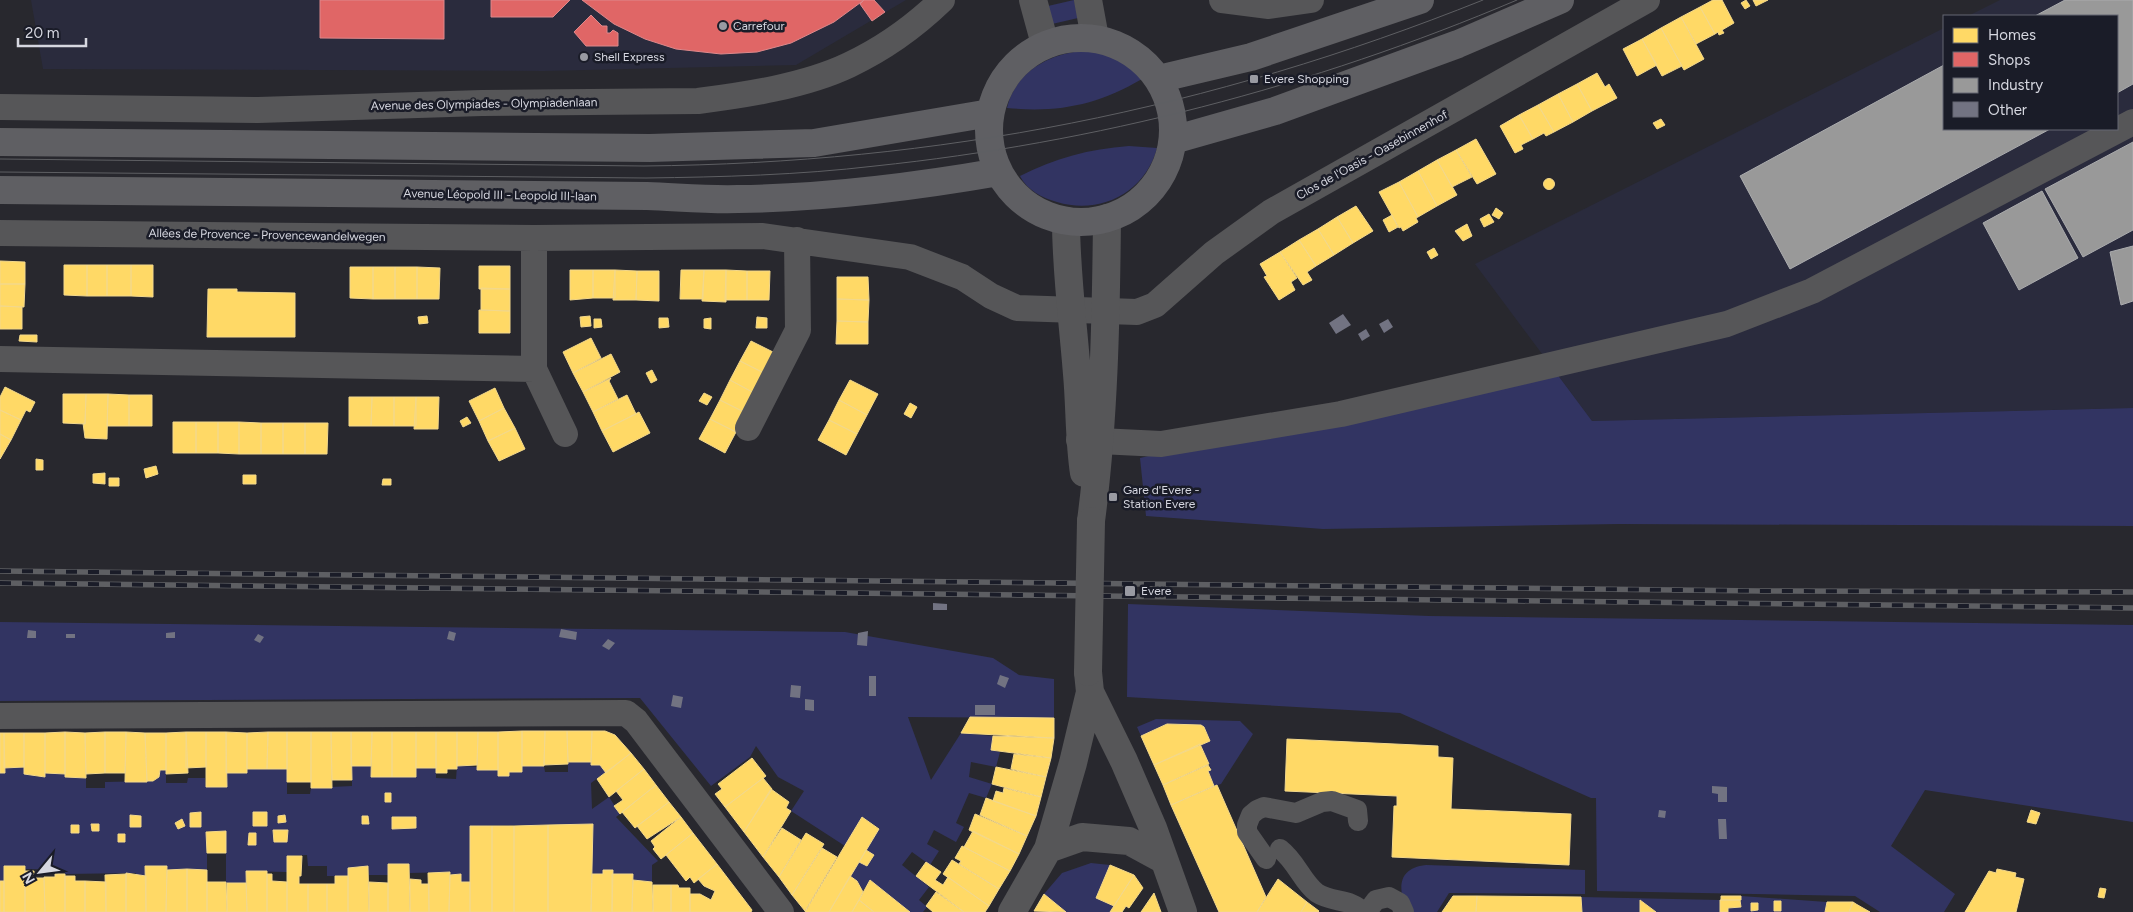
<svg xmlns="http://www.w3.org/2000/svg" width="2133" height="912" viewBox="0 0 2133 912" font-family="Figtree,sans-serif">
<rect width="100%" height="100%" fill="#28282e"/>
<path fill="#2a2b3d" d="M31,0H906L796,65L544,71L43,69Z
M2000,0H2133V408L1592,421L1475,264L1944,28V129H2117V16H1968Z"/>
<path fill="#323462" d="M1074,0L1078,18L1052,24L1048,6Z
M1084,51C1107,53 1127,61 1142,79C1097,105 1059,113 1007,108C1015,72 1050,53 1084,51Z
M1129,146L1157,148C1145,193 1100,215 1057,202C1042,198 1027,190 1020,176C1055,158 1089,149 1129,146Z
M1548,362L1592,421L2133,408V526L1619,524L1323,529L1146,516L1140,458Z
M1128,604L1429,616L2133,625V822L1925,790L1891,846L1955,894L1944,912H1880L1855,896L1597,891L1596,798H1591L1400,713L1127,697Z
M0,622L845,632L993,658L1019,675L1054,679V718L908,717L931,780L961,733L993,736L991,750L1000,752L996,767L971,762L969,777L992,784L986,798L969,793L956,823L964,827L956,842L934,830L927,844L939,851L930,865L912,852L902,865L929,887L919,900L927,907L923,912H910L870,880L863,891L857,881L850,876L859,862L867,866L874,856L866,850L879,828L862,817L845,846L791,811L804,791L778,777L756,746L750,757L711,786L640,698L0,701Z
M1156,719L1240,721L1253,734L1221,784L1214,786L1208,771L1211,769L1201,745L1210,741L1204,727L1200,725L1167,724L1141,736L1137,727Z
M568,762H591V765H600L606,772L591,783L592,809L609,797L620,814L616,817L658,861L652,865V882L633,880L612,874V870H604L603,874H592V824L470,826V882H461L460,874L450,875V872L410,873L409,864H389V875H369L368,867L348,868V876H327V866H308L307,855L287,856V872L247,871L246,883H226V831H207V870H167L166,866H146V876H136V873L65,874V870L26,869L25,866H4V881H0V773L5,767H24V774H34V776L45,777V773L65,774V777L86,778V788H105V782L154,781L159,777L160,770H166V783H187L188,778H205L206,787L227,786V773H247V769H287V794H310L311,788L352,786V766H371L372,777H416V768H436V778L456,779L457,766C479,765 500,772 522,772V766H544L545,772H568Z
M1091,863L1110,865L1096,898L1114,906L1110,912H1066L1044,894L1062,873Z
M1426,865L1585,870V894L1449,893L1437,912H1408C1398,891 1396,868 1426,865Z
M1741,896L1827,902L1825,912H1728V908L1741,907Z
M1581,897L1720,900V912H1656L1640,900V912H1582Z"/>
<path fill="#ffd966" stroke="#f3d88b" d="M1713,0H1722L1734,23L1722,30L1724,33L1719,35L1718,32L1715,34L1700,7Z
M1746,0L1750,6L1745,9L1741,3Z
M1753,0H1768L1756,6Z
M1700,7L1715,34L1696,44L1681,17Z
M1681,17L1704,59L1684,70L1661,28Z
M1661,28L1682,66L1662,76L1642,39Z
M1642,39L1657,65L1637,76L1623,49Z
M1597,73L1605,87L1609,84L1617,98L1592,111L1577,84Z
M1577,84L1592,111L1573,122L1558,94Z
M1558,94L1573,122L1554,132L1538,105Z
M1538,105L1554,132L1546,136L1544,133L1533,139L1519,115Z
M1519,115L1533,139L1521,145L1523,149L1515,153L1500,126Z
M1661,119L1665,125L1657,129L1653,123Z
M1476,139L1496,174L1477,184L1456,150Z
M1456,150L1472,177L1452,187L1437,160Z
M1437,160L1457,195L1437,206L1418,171Z
M1418,171L1437,206L1418,217L1399,182Z
M1543.5 184a5.5 5.5 0 1 1 11 0a5.5 5.5 0 1 1-11 0Z
M1399,182L1418,217L1416,218L1418,222L1403,231L1401,227L1399,228L1379,192Z
M1356,206L1373,231L1353,243L1337,217Z
M1496,208L1503,213L1499,219L1492,215Z
M1489,214L1494,222L1484,227L1480,219Z
M1392,215L1398,227L1389,232L1383,220Z
M1337,217L1353,243L1334,255L1318,229Z
M1467,224L1472,236L1463,241L1455,231Z
M1318,229L1334,255L1316,266L1299,240Z
M1299,240L1316,266L1307,272L1312,280L1303,285L1280,252Z
M1434,248L1438,255L1431,259L1427,252Z
M1280,252L1297,278L1291,282L1295,290L1279,300L1264,277L1267,276L1260,264Z
M0,261L25,262V284H0Z
M64,265H87V296L64,295Z
M87,265H107V296H87Z
M107,265H131V296H107Z
M131,265H153V297L131,296Z
M479,266H510V289H479Z
M350,267H373V299L350,298Z
M373,267H395V299H373Z
M395,267H417V299H395Z
M417,267L440,268L439,299H417Z
M570,270H593V298L570,300Z
M593,270H615V298H593Z
M615,270L637,271L636,300H613Z
M681,270H704L703,299H680Z
M704,270H726V302L702,301Z
M726,270L747,271V300H725Z
M637,271H659V301L636,300Z
M747,271H770L769,300H747Z
M837,277H868L869,300L837,299Z
M0,284H25L24,307L0,306Z
M481,288L510,289V311L481,310Z
M208,289H237V292L295,293V337H207Z
M837,299L869,300L868,322L837,321Z
M0,306L22,307V329H0Z
M479,310L510,311V333H479Z
M427,316L428,323L419,324L418,317Z
M590,316L591,326L581,327L580,317Z
M757,317L767,318V328H756Z
M659,318H668L669,327L659,328Z
M711,318V329L704,328V319Z
M594,319H601L602,327L594,328Z
M837,321L868,322V344H836Z
M20,335H37V342L19,341Z
M591,338L601,358L573,373L563,352Z
M751,341L777,354L766,374L740,361Z
M611,354L620,372L583,392L573,373Z
M740,361L766,374L756,394L730,380Z
M652,370L657,380L651,383L646,373Z
M611,378L609,381L618,399L593,412L583,392Z
M730,380L756,394L746,413L720,400Z
M850,380L878,394L867,415L839,400Z
M5,387L35,402L30,412L26,410L21,420L0,410V397Z
M495,388L504,408L479,421L469,401Z
M704,393L712,397L707,405L699,401Z
M63,394H86L85,424L63,423Z
M86,394H108L107,439L85,438L83,423L85,424Z
M108,394L129,395V426H107Z
M129,395H152V426H129Z
M627,395L636,414L602,431L593,412Z
M349,397H372L371,426H349Z
M372,397H394V426H371Z
M394,397H416V426H394Z
M416,397H439L438,429H414Z
M720,400L746,413L736,432L710,419Z
M839,400L867,415L857,434L829,420Z
M910,403L917,407L911,418L904,414Z
M504,408L515,428L488,441L479,421Z
M0,410L21,420L11,440L0,434Z
M639,412L650,433L613,452L602,431Z
M467,417L471,423L463,427L460,421Z
M710,419L736,432L725,453L699,439Z
M829,420L857,434L846,455L818,440Z
M173,422H196V453H173Z
M196,422H218V453H196Z
M218,422H239V454L218,453Z
M239,422L261,423V454H239Z
M261,423H283V454H261Z
M283,423H305V454H283Z
M305,423H328L327,454H305Z
M515,428L525,449L499,461L488,441Z
M0,434L11,440L0,459Z
M36,459L43,460V470H36Z
M156,466L158,474L146,478L144,469Z
M105,473V484L93,483V474Z
M243,475H256V484H243Z
M109,478H119V486H109Z
M383,479H391V485H382Z
M970,717L1054,718V738L961,733Z
M1167,724L1201,725L1204,727L1210,741L1154,765L1141,736Z
M522,731H545L544,766H522Z
M522,731V772H509V776H498V732Z
M545,731H567L568,764L544,765Z
M567,731H592L591,762H568Z
M592,731H605L615,735L631,753L606,773L600,765H591Z
M65,732L85,733L86,778L65,777Z
M65,732V774L45,773V733Z
M105,732H126L125,773H105Z
M105,732V773L86,774L85,733Z
M126,732L145,733L147,782H125Z
M186,732H206V767L186,768Z
M186,732L188,773L166,774V733Z
M206,732H226L227,787H206Z
M226,732L247,733V773H226Z
M268,732H287V769H267Z
M268,732L267,769H247V733Z
M287,732H311V782H287Z
M311,732H331L332,788H311Z
M331,732H351L352,780H332Z
M351,732H372L371,766H351Z
M372,732H392V777H371Z
M392,732H416V777H392Z
M416,732H436V768H416Z
M436,732H457V769H447V773H436Z
M457,732H478L477,765L457,766Z
M478,732H498V770H477Z
M0,733H4L5,773H0Z
M4,733H24V767L4,768Z
M24,733H45V777L24,774Z
M145,733H166V770H160L159,777L153,781H147Z
M993,736L1054,738L1051,758L991,750Z
M1287,739L1438,746V757L1453,758L1451,809L1571,814L1569,865L1392,857L1394,806H1397V796L1285,791Z
M1200,744L1209,764L1163,785L1154,765Z
M631,753L644,769L609,797L597,779Z
M1014,754L1051,758L1046,777L1011,769Z
M752,758L766,776L725,807L715,794L722,789L718,784Z
M1208,765L1211,770L1208,771L1214,786L1171,805L1163,785Z
M996,767L1046,777L1041,797L992,784Z
M644,769L656,785L620,814L614,806L623,800L616,791Z
M763,778L772,789L744,832L725,807Z
M656,785L669,802L635,828L622,812Z
M1217,785L1266,897L1257,912H1219L1171,805Z
M1004,788L1041,797L1036,816L993,801L996,791L1003,793Z
M771,789L789,802L786,808L791,811L763,857L744,832Z
M385,793H391V802H385Z
M986,798L1036,816L1027,836L980,815Z
M669,802L681,817L647,839L637,826Z
M2031,810L2040,813L2036,824L2027,822Z
M201,812V827H190V813Z
M253,812H267V826H253Z
M975,814L1027,836L1019,854L969,830Z
M130,815L141,816V827H130Z
M285,815L286,822L278,823V816Z
M362,816H368L369,824H362Z
M392,817H416V828L392,829Z
M681,817L693,833L661,859L653,849L655,847L651,841Z
M862,817L879,829L829,912H805Z
M182,819L185,826L178,829L175,823Z
M91,824H99V831H92Z
M593,824L591,912H548V825Z
M71,825H79V833H71Z
M548,825V912H514V826Z
M470,826H492V912H470Z
M492,826H514V912H492Z
M782,828L801,840L779,877L763,857Z
M273,830H288L287,842H274Z
M226,831V853H207L206,832Z
M973,831L1019,854L1010,871L964,847Z
M249,833H256V845H248Z
M693,833L717,864L694,883L690,877L686,881L666,855Z
M806,833L824,844L792,895L779,877Z
M118,834H125V842H118Z
M962,846L1010,871L999,889L959,864L961,861L955,858Z
M822,848L837,857L805,911L792,895Z
M866,850L874,855L867,866L859,862Z
M287,856H302L301,876H299V884H308V912H287Z
M952,860L999,889L989,906L943,874Z
M926,862L941,872L935,880L943,885L948,877L989,906L985,912H964L916,876Z
M388,864H409L410,912H388Z
M717,864L752,910L751,912H690V894H700L711,900L715,891L704,886L698,879Z
M1110,865L1134,875L1114,906L1096,898Z
M4,866H25V912H4Z
M145,866H167L166,912H146Z
M368,866L369,912H348V868Z
M187,869V912H166L167,870Z
M187,869L207,870V912H187Z
M1997,869L2016,873L2015,877L2024,879L2016,912H1965L1989,871L1996,873Z
M603,870H613L612,912H591L592,874H603Z
M25,871H34V878H44L45,912H25Z
M246,871H267V912H247Z
M450,872L449,912H429L428,873Z
M126,873L146,876V912H126Z
M55,874H65V912H45L44,877H55Z
M126,874V912H106L105,875Z
M267,874H272V881L287,882V912H267Z
M461,874V882H470V912H449L450,875Z
M612,874H633L632,912H612Z
M1134,875L1143,888L1129,908L1126,906L1122,912H1110Z
M65,876H75V881H85V912H65Z
M335,876H348V912H327V884H335Z
M850,876L857,881L863,892L859,900L852,912H829Z
M410,879L421,880V884H429V912H410Z
M1278,879L1307,902L1301,912H1257Z
M633,880L652,882L653,912H632Z
M870,880L910,912H874L859,900Z
M0,881H4V912H0Z
M85,881L106,882V912H85Z
M207,882H226L227,912H207Z
M369,882L388,883V912H369Z
M227,883H246L247,912H227Z
M308,884H327V912H308Z
M653,885H671V912H653Z
M671,885H678L679,888H690V912H671Z
M2100,888L2106,889L2104,898L2098,897Z
M936,892L964,912H933L926,906Z
M1154,893L1161,912H1141Z
M1044,894L1066,912L1034,911Z
M1453,896H1477L1476,912H1442Z
M1477,896L1581,897L1582,912H1476Z
M1721,896H1741V900H1721Z
M859,900L874,912H852Z
M1640,900L1656,912H1640Z
M1720,900H1740L1741,907L1728,908V912H1720Z
M1774,901H1781V911H1774Z
M1307,902L1319,911L1318,912H1301Z
M1827,902H1853L1849,912H1825Z
M1853,902L1856,904L1870,912H1849Z
M1751,903H1758V910L1751,911Z"/>
<path fill="#e06666" stroke="#dd888b" d="M320,0H444V39L320,38Z
M491,0H570L553,17H491Z
M582,0H864L834,22L791,43L757,52L721,54L676,49L645,39L614,24Z
M864,0H874L885,12L872,21L860,4Z
M591,15L602,26H607V33H610L613,30L618,33V46H586L574,32Z"/>
<path fill="#999" stroke="#abacae" d="M2065,0H2133V84L2117,93V16H2035Z
M1944,65V129H2050L1790,269L1740,176Z
M2133,142V230L2083,257L2045,189Z
M2042,191L2078,258L2019,290L1983,223Z
M2133,246V301L2121,305L2110,252Z"/>
<path fill="#727382" d="M1343,314L1351,325L1336,334L1329,323Z
M1388,319L1393,327L1384,333L1379,324Z
M1366,329L1370,336L1362,341L1358,334Z
M933,603L947,604V610H933Z
M561,629L577,632L576,640L559,637Z
M28,630L36,631V638H27Z
M449,631L456,633L454,641L447,639Z
M868,631L867,646L857,645L858,633Z
M175,632V638H166V633Z
M66,634H75V638H66Z
M258,634L264,637L260,643L254,640Z
M608,639L615,643L609,650L602,646Z
M1000,675L1009,678L1005,688L997,684Z
M869,676H876V696H869Z
M791,685L801,686L800,698L790,697Z
M673,695L683,697L681,708L671,706Z
M805,699L814,700V711L805,710Z
M975,705H995V715H975Z
M1712,786L1727,787V802H1718V794L1712,793Z
M1659,810L1666,811L1665,818L1658,817Z
M1718,819H1726L1727,839H1719Z"/>
<g fill="none" stroke-linecap="round" stroke-linejoin="round">
<path stroke="#565658" stroke-width="20" d="M1280,849C1297,862 1302,882 1317,893C1332,903 1351,898 1363,912
M1266,859L1247,832V825L1251,815L1257,810L1264,807L1296,813L1322,802L1332,801L1357,810L1358,821
M1367,912L1376,900L1389,897L1400,903L1404,912"/>
<path stroke="#565658" stroke-width="26" d="M1222,0L1269,6L1311,0
M0,107L258,110L482,103L698,101C745,95 805,86 849,65C883,49 915,26 942,0
M0,233L534,238L763,236L910,257L962,277L991,296L1017,308L1137,312L1155,305L1214,253L1271,212L1647,0
M534,238V369L565,434
M0,359L534,369
M748,428L798,330L797,240
M1079,440L1161,444L1341,414L1727,324L1812,291L2133,122
M0,716L626,713L636,721L781,912"/>
<path stroke="#565658" stroke-width="28" d="M1033,0L1045,44
M1088,0L1095,38
M1066,221C1066,272 1073,322 1077,374C1080,407 1079,440 1084,473
M1091,521C1104,422 1106,319 1107,218
M1090,692L1124,761L1153,828L1183,912
M1048,849L1082,837L1129,841L1164,860
M1012,912L1048,849L1073,763L1090,692L1088,672"/>
<path stroke="#5f5f63" stroke-width="28" d="M989 130a92 92 0 1 1 184 0a92 92 0 1 1-184 0Z
M1158,79L1251,57L1420,0
M1173,140L1275,111L1458,44L1560,0
M0,142L650,148L814,143L990,113
M0,190L647,196C677,197 708,200 738,199C826,198 913,187 999,172"/>
<path stroke="#5e5f63" stroke-width="1" d="M0,159L644,166C940,163 1208,110 1483,0
M0,172L646,178C722,177 799,175 875,166C1095,143 1312,87 1517,0"/>
<g stroke="#5e5f63" stroke-width="5.5">
<path id="rail" d="M0,571L1761,591L2133,592
M0,583L2133,608"/>
</g>
<use href="#rail" stroke="#1a1c28" stroke-width="4" stroke-dasharray="11" stroke-linecap="butt"/>
<path stroke="#565658" stroke-width="28" d="M1088,672L1091,521"/>
</g>
<g fill="#999aa2" stroke="#1a1c28" stroke-width="2">
<circle cx="723" cy="26" r="5"/>
<circle cx="584" cy="57" r="5"/>
<rect x="1249" y="74" width="10" height="10" rx="2.5"/>
<rect x="1108" y="492" width="10" height="10" rx="2.5"/>
<rect x="1124" y="585" width="12" height="12" rx="2.5"/>
</g>
<g text-anchor="middle" stroke-width="5" stroke-linejoin="round" paint-order="stroke">
<g font-size="12" fill="#d6d7e0" stroke="#1a1c28" text-anchor="start">
<text x="733" y="30">Carrefour</text>
<text x="594" y="61">Shell Express</text>
<text x="1264" y="83">Evere Shopping</text>
<text x="1123" y="494">Gare d'Evere -<tspan x="1123" dy="14">Station Evere</tspan></text>
<text x="1141" y="595">Evere</text>
</g>
<g font-size="12" fill="#d6d7e0" stroke="#1a1c28">
<text transform="translate(484 104) rotate(-1)" y="4">Avenue des Olympiades - Olympiadenlaan</text>
<text transform="translate(1372 155) rotate(-29)" y="4">Clos de l'Oasis - Oasebinnenhof</text>
<text transform="translate(500 195) rotate(1)" y="4">Avenue Léopold III - Leopold III-laan</text>
<text transform="translate(267 235) rotate(1)" y="4">Allées de Provence - Provencewandelwegen</text>
</g>
</g>
<rect x="1943" y="15" width="175" height="115" fill="#1a1c28" stroke="#656772"/>
<rect x="1953" y="28" width="25" height="15" fill="#ffd966" stroke="#656772"/>
<text x="1988" y="40" font-size="15" fill="#d6d7e0">Homes</text>
<rect x="1953" y="52" width="25" height="15" fill="#e06666" stroke="#656772"/>
<text x="1988" y="65" font-size="15" fill="#d6d7e0">Shops</text>
<rect x="1953" y="78" width="25" height="15" fill="#999999" stroke="#656772"/>
<text x="1988" y="90" font-size="15" fill="#d6d7e0">Industry</text>
<rect x="1953" y="102" width="25" height="15" fill="#727382" stroke="#656772"/>
<text x="1988" y="115" font-size="15" fill="#d6d7e0">Other</text>
<g transform="translate(40 872) rotate(241)" stroke="#1a1c28" stroke-width="4" paint-order="stroke">
<path d="M0-4L9 19L0 12L-9 19Z" fill="#d6d7e0"/>
<text y="-8" font-size="14" font-weight="bold" text-anchor="middle" fill="#d6d7e0">N</text>
</g>
<path d="M18 38v8h68v-8" fill="none" stroke="#d6d7e0" stroke-width="2.5"/>
<text x="25" y="38" font-size="15" fill="#d6d7e0" stroke="#1a1c28" stroke-width="4" paint-order="stroke">20 m</text>
</svg>
